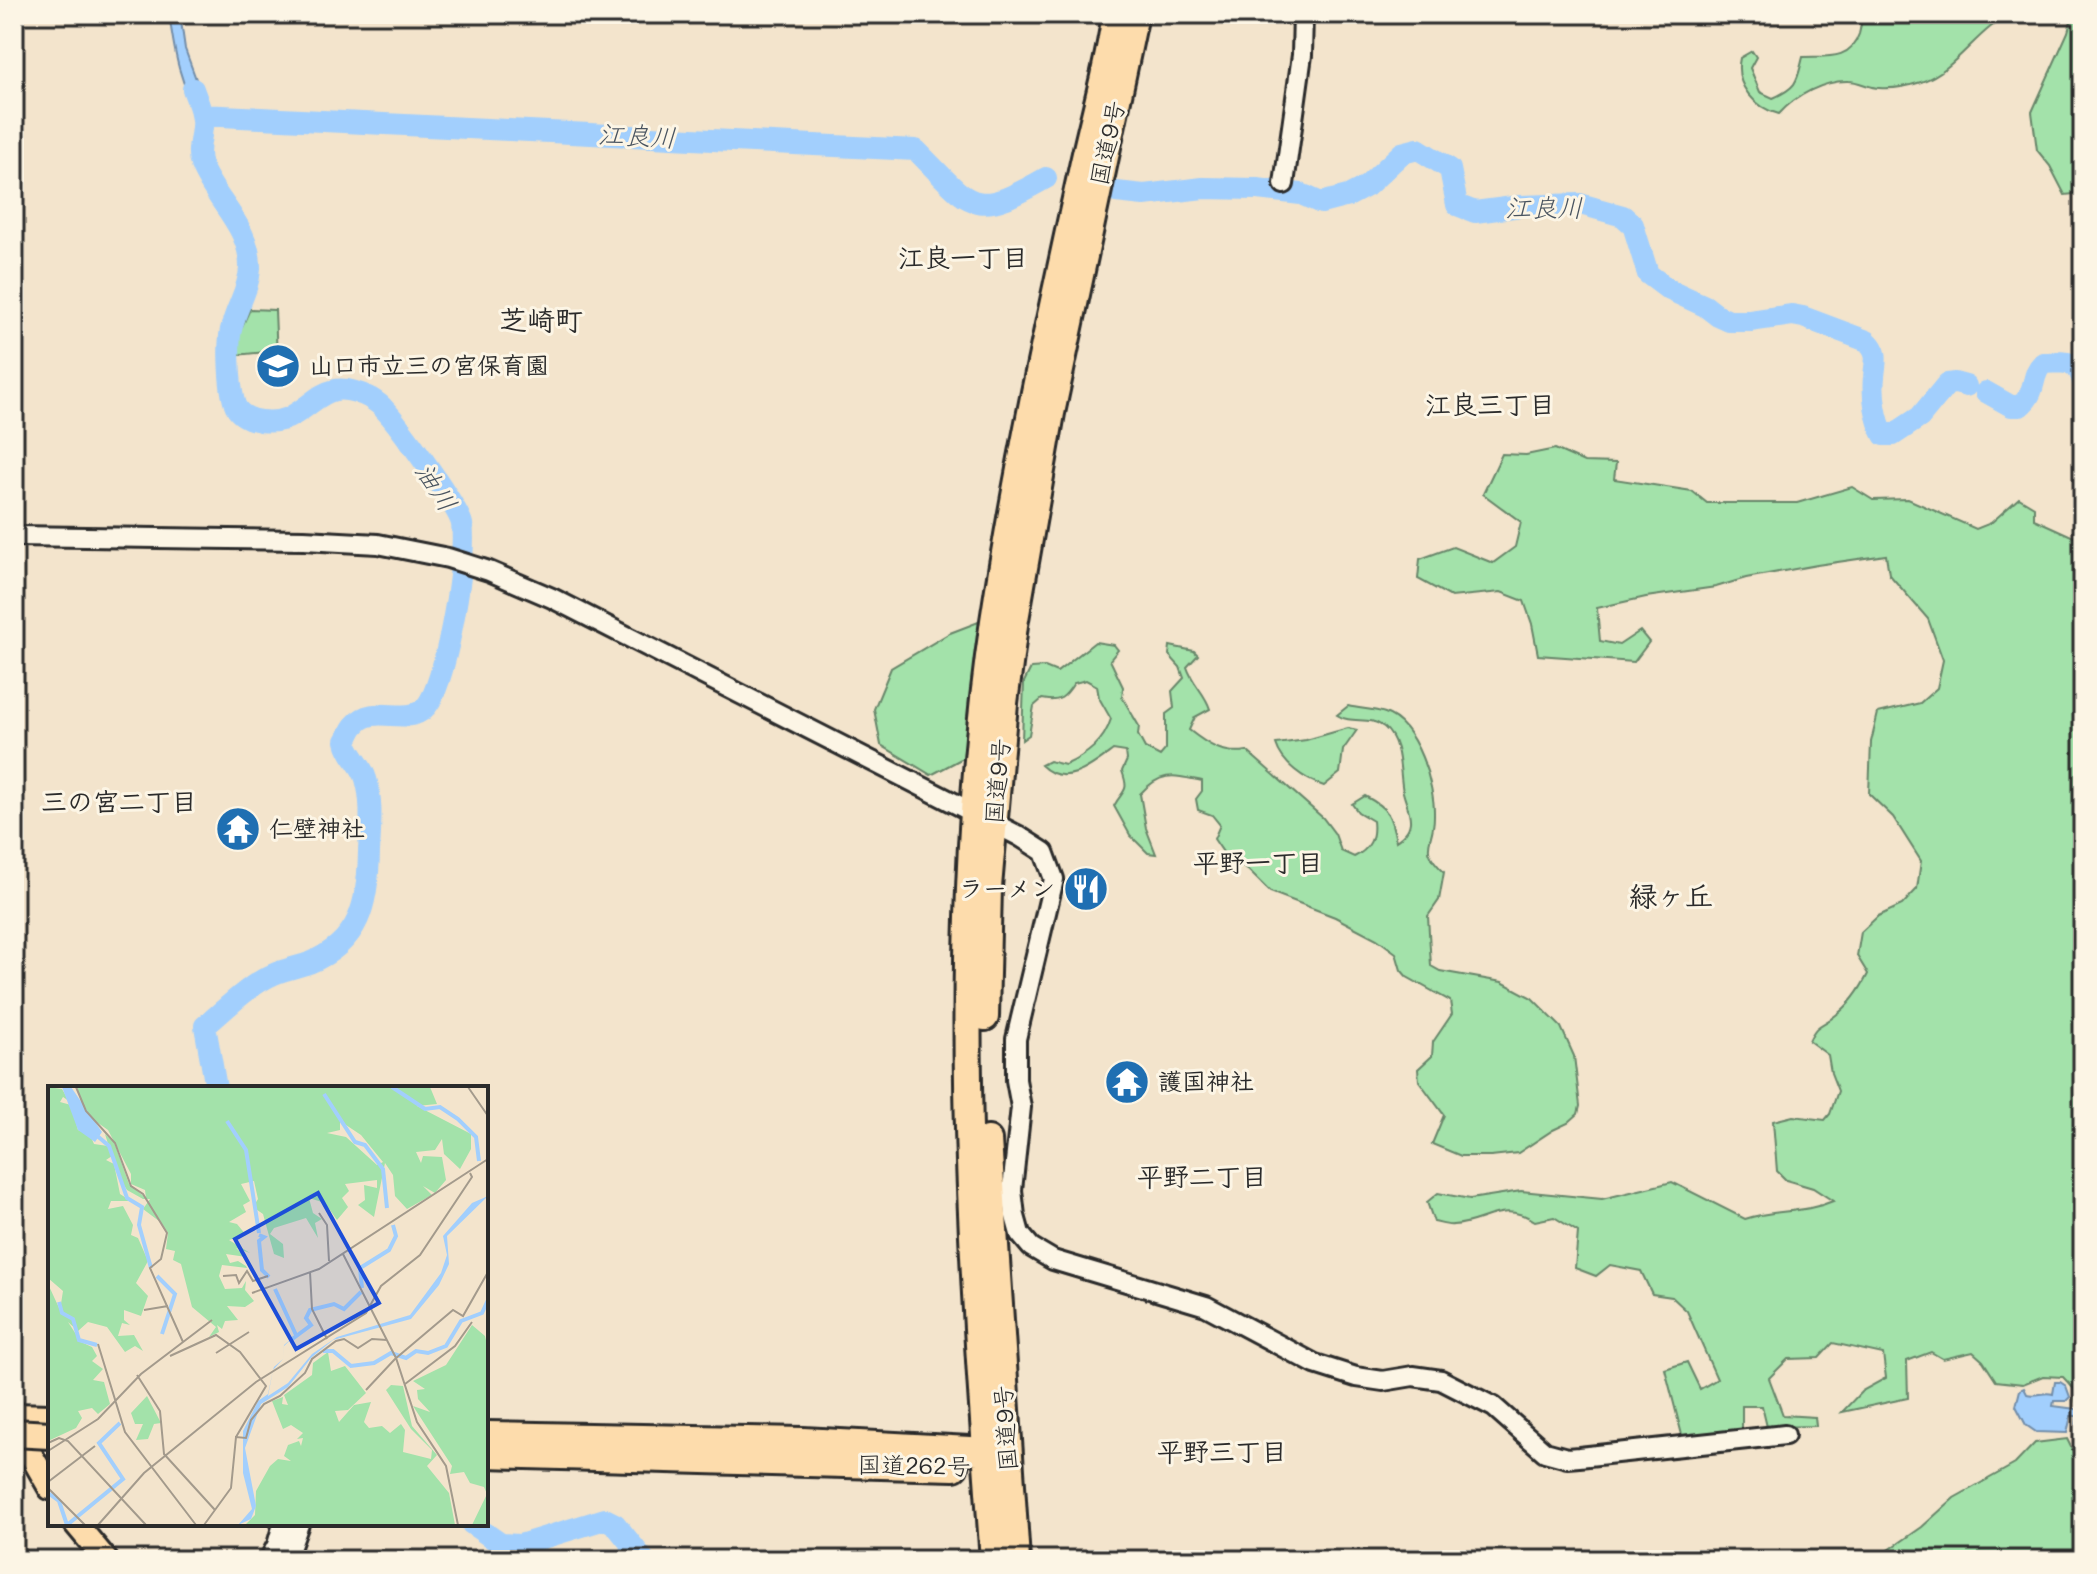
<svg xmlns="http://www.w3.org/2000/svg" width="2097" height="1574" viewBox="0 0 2097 1574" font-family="Mali,'Klee One',sans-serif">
<rect width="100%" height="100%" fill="#f3e4cc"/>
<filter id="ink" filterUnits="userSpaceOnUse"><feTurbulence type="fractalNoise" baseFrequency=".0125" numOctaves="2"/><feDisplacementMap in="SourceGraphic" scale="16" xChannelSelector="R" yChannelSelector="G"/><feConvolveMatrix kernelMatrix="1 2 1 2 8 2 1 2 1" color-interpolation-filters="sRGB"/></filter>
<g filter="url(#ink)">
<path fill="#a3e2aa" stroke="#67866a" stroke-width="2" d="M1863,14H2014C1979,25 1959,69 1921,82C1909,86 1892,89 1879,88C1869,88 1859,81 1849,81C1824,80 1795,96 1779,114C1755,108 1734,85 1740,58L1752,51L1756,57L1750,68L1760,92L1773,98C1798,87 1797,81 1803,57C1826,56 1850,61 1859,34C1861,27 1861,20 1863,14Z
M2073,14H2083V193L2065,195L2050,166L2037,150L2032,112L2068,32Z
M250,309L275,310L277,359L267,360L265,352L237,355L239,333Z
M1555,449L1584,462L1616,463L1614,479L1692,491L1707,503H1797L1852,487L1873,500L1908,499L1976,529L1991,523L2019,498L2034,507V519L2078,539H2083V1405L2076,1402L2074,1389L2063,1377L2043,1376L2023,1384L1996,1381L1983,1361L1973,1352L1943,1359L1931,1352L1907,1361L1908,1398L1842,1412L1862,1391L1886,1378L1883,1354L1833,1343L1819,1358L1788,1359L1769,1378L1783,1415L1815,1417L1816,1426L1767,1427L1762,1406H1742V1430L1682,1435L1665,1369L1687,1362L1700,1389L1717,1379L1687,1311L1672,1297L1652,1294L1641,1271L1610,1265L1596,1276L1575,1268L1578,1232L1554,1217L1535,1221C1501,1200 1486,1223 1453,1225C1447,1226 1440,1223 1434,1222L1427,1202L1438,1193L1470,1199L1521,1191L1602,1199L1672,1182L1745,1219C1776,1209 1803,1214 1833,1201L1813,1188L1786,1180L1777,1171L1773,1121L1793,1116L1825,1120L1830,1114L1838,1091L1831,1073L1828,1055L1809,1041C1817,1022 1822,1027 1836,1015C1851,1004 1860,990 1868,974L1857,956L1861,932L1878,916L1902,905L1917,889L1921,861L1893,817L1869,794L1871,742L1878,713L1920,703L1937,688L1943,660L1928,619L1889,574L1886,555L1817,565L1746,578L1716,587L1646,597L1597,608L1600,641L1619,645L1640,631L1649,642L1634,662L1538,655L1532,624L1524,601L1501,592L1451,597L1418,579L1420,559L1453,547L1493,563L1515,547L1521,522L1483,494L1502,454L1526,455Z
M981,621L963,758L931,775L881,745L874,709L891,668L950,633Z
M1095,642L1114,645L1118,650L1110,660L1123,687L1122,697L1139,726L1138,735L1145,748L1160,756L1166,749V714L1174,708L1172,691L1184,678L1180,667L1169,655L1170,646L1194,651L1198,655L1187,667C1193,685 1205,693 1210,709L1195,717L1189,730C1208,745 1223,755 1247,751L1323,818L1335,834L1341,851L1354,857C1370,849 1375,838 1373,821L1358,812L1352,804L1365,796C1389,809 1391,815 1396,841C1403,836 1409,831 1410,822C1411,813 1405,801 1403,792C1399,771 1402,742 1384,727C1369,715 1352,725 1337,715L1348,706C1360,709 1374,709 1385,713C1417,724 1435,785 1434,816C1434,845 1417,846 1444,872L1439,900L1428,916L1431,966L1440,971L1502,982L1532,998L1561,1027L1574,1056L1580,1106L1578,1114L1568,1123L1553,1130L1518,1153L1491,1156H1461L1432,1144L1444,1115L1419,1081L1418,1069L1432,1056L1433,1042L1452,1014L1450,1001L1407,977L1401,970L1396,953L1377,939L1335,917L1270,892L1249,871L1225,855L1214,839L1220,825L1212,815L1198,810L1196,799L1202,791V781C1173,775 1161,771 1140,794L1146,828L1156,854L1148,853L1130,835L1114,806C1123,789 1130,793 1122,771L1127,760L1126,752L1113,750C1093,765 1065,789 1041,765L1049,761L1065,765C1087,755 1104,742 1111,719L1099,698L1097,686L1086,680L1074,683C1065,697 1060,703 1042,699L1034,706L1029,735L1022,740L1024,682L1031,668L1045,667L1057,672Z
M1348,728L1357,730L1343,750L1340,773L1324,786C1305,780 1282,764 1276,744L1306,740Z
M2067,1439L2074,1453L2083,1451V1560H1890L1889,1550L1922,1527L1954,1498L2015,1464L2035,1443Z"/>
<path fill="#a2cffd" stroke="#728da9" stroke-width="2" d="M169,14H180L185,49L204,101L201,115C179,87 174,48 169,14Z
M2055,1382H2060L2066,1386L2070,1397L2066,1401H2054L2053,1406L2083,1410V1446L2080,1448L2075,1442L2077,1416H2071L2067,1433L2036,1432L2026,1425L2016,1406L2020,1390L2024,1388L2027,1394C2036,1397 2043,1391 2053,1394Z"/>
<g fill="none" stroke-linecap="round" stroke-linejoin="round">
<path stroke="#a2cffd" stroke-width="22" d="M193,89C196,98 201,108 202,118C204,134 195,149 201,165C215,201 251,227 250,268C249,289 237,306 232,326C227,340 229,397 237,409C247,423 274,424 288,418C320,402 326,376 370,398C375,401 381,405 384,409C398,423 459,508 462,524C467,557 447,673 430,701C413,732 375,700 355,725C351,729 349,736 346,741C349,756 362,764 366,779C373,802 370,829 369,852C368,904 360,942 309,963C298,967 285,969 274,974C247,986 227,1008 205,1026L216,1088
M201,115L916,150C972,206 971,221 1046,178
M1116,192L1144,195L1203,188L1257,189L1301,194L1321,203L1348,196L1367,186L1402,153L1418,149L1450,169L1457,205L1475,212L1521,206L1580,204L1623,216L1633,225L1648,274L1668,289L1705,306L1718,316L1729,321H1750L1792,315L1803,317L1867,341C1880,353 1875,362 1874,377C1872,395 1876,420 1884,435H1893L1920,417L1947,384L1955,383L1966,386
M1986,392L2011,406H2020C2038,392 2030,375 2043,363C2064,363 2076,357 2083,381
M472,1524L501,1544L520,1545L605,1519L615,1524L644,1560"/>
<g stroke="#2b2b2b" stroke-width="24">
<path id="minor" d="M1284,184L1302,55L1303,14
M14,536L304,540L378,544L448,558L489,571L552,598L1019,836L1044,852L1054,879L1016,1039V1080L1021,1107L1012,1190L1015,1216L1020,1234L1031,1247L1053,1260L1206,1306L1315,1364L1356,1377L1383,1381L1413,1376L1441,1380L1494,1407L1545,1452L1567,1458L1579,1457L1785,1435
M269,1560L277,1545L283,1524
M286,1560L299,1524"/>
</g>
<g stroke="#2b2b2b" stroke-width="28">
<path id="major" d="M14,1425L50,1488
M76,1524L106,1560"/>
</g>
<g stroke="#2b2b2b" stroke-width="32">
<path id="highway" d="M985,1017L988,887L1004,703L1014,625L1051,413L1135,14
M988,1140L1016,1560
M14,1417L50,1418
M486,1435L803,1441L988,1451L1002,1457
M486,1454L954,1467
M994,1560C971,1248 948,932 994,621C1017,469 1050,318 1083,167C1094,116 1109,65 1116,14"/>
</g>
<use href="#minor" stroke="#fcf5e5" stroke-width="18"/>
<use href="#major" stroke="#fddcac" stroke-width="22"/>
<use href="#highway" stroke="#fddcac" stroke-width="26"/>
<g stroke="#2b2b2b" stroke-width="32" stroke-linecap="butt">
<path id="highway-bridge" d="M14,1433L50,1435"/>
</g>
<use href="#highway-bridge" stroke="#fddcac" stroke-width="26"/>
</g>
</g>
<defs>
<g id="school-disc" transform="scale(2.3)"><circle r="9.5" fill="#1f6fb2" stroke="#fcf5e5"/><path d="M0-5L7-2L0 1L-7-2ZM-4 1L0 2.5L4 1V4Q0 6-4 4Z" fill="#fff"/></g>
<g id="temple-disc" transform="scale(2.3)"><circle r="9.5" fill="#1f6fb2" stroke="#fcf5e5"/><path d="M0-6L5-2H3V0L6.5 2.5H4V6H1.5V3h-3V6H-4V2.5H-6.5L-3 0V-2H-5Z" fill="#fff"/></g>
<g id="restaurant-disc" transform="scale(2.3)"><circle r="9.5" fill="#1f6fb2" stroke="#fcf5e5"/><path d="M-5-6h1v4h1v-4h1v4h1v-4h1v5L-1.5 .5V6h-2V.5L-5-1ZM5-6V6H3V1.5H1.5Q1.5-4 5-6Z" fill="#fff"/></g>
</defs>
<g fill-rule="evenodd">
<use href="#school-disc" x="278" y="366"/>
<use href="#temple-disc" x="238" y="829"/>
<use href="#restaurant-disc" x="1086" y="889"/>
<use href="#temple-disc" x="1127" y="1082"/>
</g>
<g text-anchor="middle" stroke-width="6" stroke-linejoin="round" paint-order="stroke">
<g font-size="24" fill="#2b2b2b" stroke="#fcf5e5">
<text transform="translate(1108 143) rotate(-78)" y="8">国道9号</text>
<text transform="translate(998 781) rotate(-85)" y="8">国道9号</text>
<text transform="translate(1006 1428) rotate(-94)" y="8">国道9号</text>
<text transform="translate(914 1466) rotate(1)" y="8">国道262号</text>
</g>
<g font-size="24" font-weight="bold" fill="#2b2b2b" stroke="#fcf5e5" text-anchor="start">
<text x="309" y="374">山口市立三の宮保育園</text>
<text x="269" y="837">仁壁神社</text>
<text x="1055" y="897" text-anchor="end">ラーメン</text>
<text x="1158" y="1090">護国神社</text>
</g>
<g font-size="26" font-style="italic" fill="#495460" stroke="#fcf5e5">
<text transform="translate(637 136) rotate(3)" y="9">江良川</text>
<text x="1544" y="217">江良川</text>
<text transform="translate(436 487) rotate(57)" y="9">油川</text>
</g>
<g font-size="26" font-weight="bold" fill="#2b2b2b" stroke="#fcf5e5">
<text x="963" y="267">江良一丁目</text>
<text x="1490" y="414">江良三丁目</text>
<text x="119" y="811">三の宮二丁目</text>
<text x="1258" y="872">平野一丁目</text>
<text x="1202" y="1186">平野二丁目</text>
<text x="1222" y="1461">平野三丁目</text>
</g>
<g font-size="28" font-weight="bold" fill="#2b2b2b" stroke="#fcf5e5">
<text x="541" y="330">芝崎町</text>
<text x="1671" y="906">緑ヶ丘</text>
</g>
</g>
<g transform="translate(48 1086)">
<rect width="440" height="440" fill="#f3e4cc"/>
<path d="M0,1L14,3L21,15L15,11L12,16L23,19L30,44L42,49L46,58L60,60L64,70L58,74L66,78L72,108L83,115H63L60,123L75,120L85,139L83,149L90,152L100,175L88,197L100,210L93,230L76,224V234L82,239L74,237L70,250L86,249L95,265L87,260L77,266L59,241L40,236L30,245L20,236L33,256L44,261L49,270L44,275L55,283L45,294L56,296L62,318L50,328L44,322L30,325L34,332L28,342L0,355V198L12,224L15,205L0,192ZM29,1H398H382L389,18L369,20L423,48V63L412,83L396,68L394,53L387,64L368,66L373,77L375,70L394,71L398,94L387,107L375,100L384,109L359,123L347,110L345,89L337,77L326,131L310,119L317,114L316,99L329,102V94L297,98L301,105L294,112L300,121L289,134L277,117L261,112L265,127L274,133L267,137L270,152L258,132L226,142L222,148L235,158L236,172L226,168L215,128L205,121L210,113L206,95L193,98L202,115L195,119L198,126L181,136L189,138L198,149L181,154L202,167L188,162L198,171L178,168L182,177L190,175L198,180L199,182L174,179L171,190L177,203L194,202L198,195L197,204L206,215L197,221L179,220L190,234L177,235L174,243L169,239L171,246L161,251L168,241L144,221L133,178L125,174L127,165L118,163L120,147L102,119L111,135L95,123L102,113H95L79,104L70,90L57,48L66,56L81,98L98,112L97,104L83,98V88L60,44L36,27ZM292,35L313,49L335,76L329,79L298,51L279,47L292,44ZM424,239L437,250L440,263V439H424L439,408L436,401L422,397L416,386L402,388L404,380L365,320L382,326L370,313L369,304L377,303L365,295L398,279ZM280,266L283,285L297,280L318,307L300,324L287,325L291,336L306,319L323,316L316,336L321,342L334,340L342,347L353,338L357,344L355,366L383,373L384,364L363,343L338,304L343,299L355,300L364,340L389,369L379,380L401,407L407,439H197L207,429L208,405L222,380L230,373L243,375L236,370L240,359L251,355L253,360L255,352L249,353L255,347L243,339L235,343L224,315L235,311L234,318L240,319L236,309L264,289L265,277ZM99,310L113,337L106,338L100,353L88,354L95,338H87L83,327Z" fill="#a3e2aa" fill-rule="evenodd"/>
<path d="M14,1H23L54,46L47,56L30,44ZM440,110L399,150L401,178L391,199L363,233L285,254L263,272L240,301L213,318L197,362L208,420L203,433L190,439L204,423L195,387V345L210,315L220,308L225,284L226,281L235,273L236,259L248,249L236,260L235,273L225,284L220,310L240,297L264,268L289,251L362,229L393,187L399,169L395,150L424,117Z" fill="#a2cffd"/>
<path fill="none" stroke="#a2cffd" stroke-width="4" d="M344,1L377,23L392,21L410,33L428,51L431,75M276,8L307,56L317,59L335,83L339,122M179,35L198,64L211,147M47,48L61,60L79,112L94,121L91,139L103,182M211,149L216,151L211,155L214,184L221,191M109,190L127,208L114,248M314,202L312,182L341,164L348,150L345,139M227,203L248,249M11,216L14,227L25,233L31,254L49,259M243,254L263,239L258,232L262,224L286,218L296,223L313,206M275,265H285L303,280L326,277L343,267L358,272L368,265L380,267L398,260L413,235L434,227L440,214M0,407L11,415L19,439L75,393L51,357L72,337"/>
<path fill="none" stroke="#a39a8c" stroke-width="2" d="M28,1L38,25L67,57L83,100L95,108L119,147L113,173L102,182L135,256M420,1L440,30M271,127L279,139L281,175M295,168L348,272L369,336L398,380L410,439M262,186L264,223L279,253M175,190L188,189L191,197L199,185L205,195L220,190M204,207L271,183L440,73M96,224L120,220M50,258L77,346L148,439M168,267L201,246M122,270L168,249L192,266L218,300L188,351M347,273L405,224L415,230L440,186M89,289L112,325L116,368L167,424M357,298L407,260L424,236M318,304L347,273M0,357L11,352L20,355L98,439M0,365L50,333L93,288L164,234M0,396L47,360M0,402L37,439M50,439L96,387L208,296L318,227L333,200L372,169L424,91L422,87M156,439L183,402L188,351L198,352L203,334L216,318L232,310L257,287L264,273L288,255L296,253L310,262L324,253L339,254"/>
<path fill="#1d4ed8" fill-opacity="0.15" stroke="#1d4ed8" stroke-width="4" d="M270,107L331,217L248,263L187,153Z"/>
<rect width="440" height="440" fill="none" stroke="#2b2b2b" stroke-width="4"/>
</g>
<rect width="2097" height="1574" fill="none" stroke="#fcf5e5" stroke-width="48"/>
<rect x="24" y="24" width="2049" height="1526" fill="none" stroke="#2b2b2b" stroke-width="3" filter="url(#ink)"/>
</svg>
